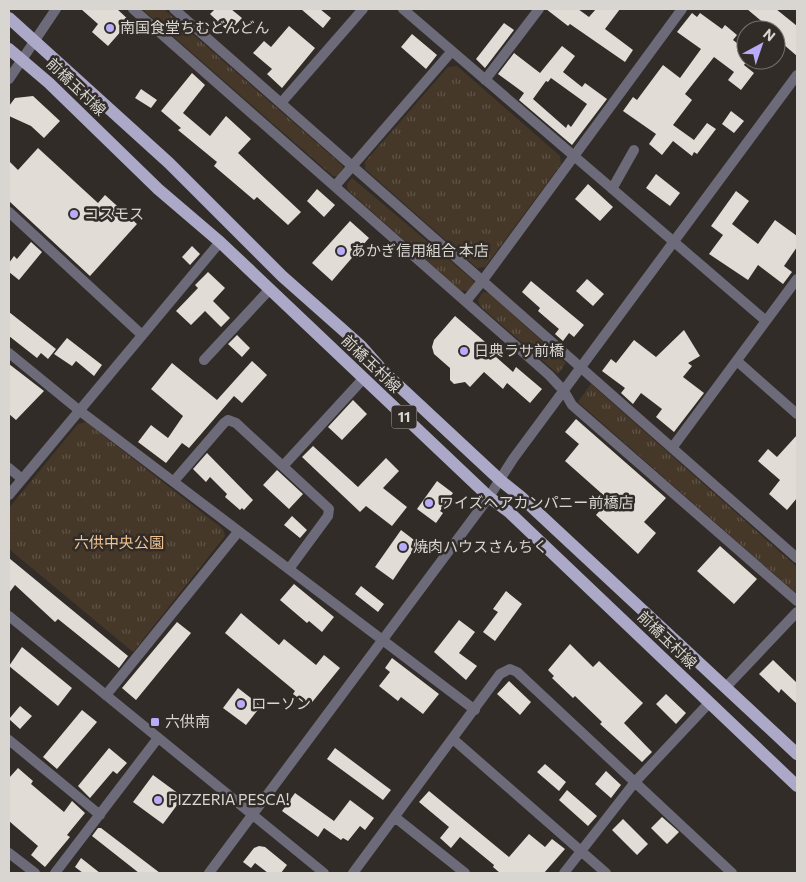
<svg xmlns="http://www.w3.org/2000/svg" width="806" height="882" viewBox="0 0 806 882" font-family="Commissioner,'Noto Sans JP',sans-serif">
<defs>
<pattern id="park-tufts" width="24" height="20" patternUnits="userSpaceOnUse" patternTransform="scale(1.25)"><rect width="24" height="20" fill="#463829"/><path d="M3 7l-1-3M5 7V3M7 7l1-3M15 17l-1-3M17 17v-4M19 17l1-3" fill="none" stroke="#605447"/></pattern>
</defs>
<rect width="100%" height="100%" fill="#312c27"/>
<path fill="url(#park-tufts)" d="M142,9H164L342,165L343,168L337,176H333Z
M457,66L560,156L561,164L485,267L477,268L365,169V162L448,67Z
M352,178L472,279L474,283L467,291L460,290L348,190L347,184Z
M483,292L489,293L566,363L558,374L480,306L478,300Z
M591,384L797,567V594L578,402Z
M86,422L223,529L225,536L133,652L9,549V508L78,424Z"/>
<path fill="#e2dcd6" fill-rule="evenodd" d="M81,9H117L130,21L108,46L92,32L98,24Z
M215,9H231L242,18L229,32L210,14Z
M301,9H320L331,18L323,28Z
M546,9H578L589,17L596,9H620L605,29L633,50L625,62L570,24L568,26Z
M747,9H776L797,26V56L776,38V30H763L766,25Z
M692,13L697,17L700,13L722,29L725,25L737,35L733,40L746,50V62L744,65L754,73L741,90L728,80L734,72L714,57L685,94L692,100L673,125L694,140L707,123L716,129L697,154L694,152L692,156L673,141L662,155L649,144L656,134L623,111L633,97L637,100L663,65L680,78L701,49L677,32Z
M504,23L514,30L485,68L476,59Z
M289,26L315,48L282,88L267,74L272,69L253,53L264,41L271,47Z
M412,34L437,55L426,69L401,47Z
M562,46L575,56L563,72L582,87L585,83L607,99L572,145L519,100L524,93L498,74L514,53L540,73ZM551,78L587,104L571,127L568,124L566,128L533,99L546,81L548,82Z
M192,73L205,85L183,113L210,136L226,116L251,139L238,153L301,212L288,225L257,197L254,200L214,166L217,162L178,130L181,128L161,111Z
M141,89L157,100L151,108L135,98Z
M33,96L60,121L44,138L31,126L9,116V106L15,98Z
M731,111L744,121L734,133L722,124Z
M38,148L98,203L105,195L137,224L90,276L9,201V161L18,170Z
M656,174L680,193L670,206L646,188Z
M588,184L613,207L600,221L575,199Z
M317,189L335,205L324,217L307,201Z
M736,191L749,201L732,224L758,244L775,220L797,236V247L784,266L792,272L783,284L758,265L748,280L709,254L723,235L711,226Z
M350,221L369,238L332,281L312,263Z
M31,242L42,252L19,280L9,272V263L14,256L17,259Z
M192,246L200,254L190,265L182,257Z
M208,272L225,288L213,301L230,318L221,327L205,311L191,325L176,311L198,288L195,285Z
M587,279L604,294L593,306L576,291Z
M531,281L584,325L574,337L569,333L563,341L555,334L559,329L538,311L540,308L522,292Z
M9,312L56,349L48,359L41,353L37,358L9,336Z
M455,316L499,354L496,357L513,372L516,367L542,389L530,403L507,383L503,389L484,372L470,387L465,382L454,384L450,380V368L434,354L432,347L434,340Z
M684,330L700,356L688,363L692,366L683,377L704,393L674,432L656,417L662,409L641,393L633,404L621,393L625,388L602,371L611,359L616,363L634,340L656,357Z
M237,335L250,348L242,357L228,344Z
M67,338L102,365L94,376L76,361L72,366L54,354Z
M252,361L267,375L242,403L234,396L189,448L182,443L166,463L138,442L151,425L168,438L183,416L151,389L172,363L217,400Z
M9,364L44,391L16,420L9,414Z
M353,400L367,414L342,440L328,427Z
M576,419L666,498L644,522L656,533L638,554L596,515L609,500L565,461L579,444L565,432Z
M797,435V498L787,510L769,494L780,480L758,461L768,449L777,457Z
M313,446L358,487L386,458L399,471L383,488L407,507L392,526L366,506L360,512L302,457Z
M207,453L253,500L244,510L242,508L240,510L225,497L227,494L210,477L206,482L193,469Z
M277,470L303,494L289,509L263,485Z
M437,481L453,493L440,511L443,513L436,523L417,509Z
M292,516L307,530L300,538L284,525Z
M401,530L418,543L393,580L375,567Z
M720,546L757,579L734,604L697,571Z
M9,558L128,656L119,668L58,619L55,622L15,585L9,593Z
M294,584L334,617L322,632L309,621L307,623L280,600Z
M361,586L384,604L378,612L355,594Z
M506,591L522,604L495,641L483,632L498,612L493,609Z
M241,613L279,645L284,639L316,665L324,655L340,668L309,706L293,694L295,691L225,633Z
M459,620L475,632L459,653L477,666L466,680L434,652Z
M177,622L191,633L136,700L122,688Z
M570,644L593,667L599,661L643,703L624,723L652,752L642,762L600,724L602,722L575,696L573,698L552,678L554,676L548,670Z
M22,647L72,688L58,706L9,666Z
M392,658L439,694L423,714L401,697L398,701L379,686L390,672L385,668Z
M773,660L797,683V704L781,689L779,693L759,674Z
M509,681L531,702L520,715L497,694Z
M238,688L261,706L246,725L223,708Z
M666,694L686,713L676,724L656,704Z
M20,706L32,716L20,729L9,719Z
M82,710L97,722L57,769L43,757Z
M109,748L127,763L117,774L113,771L90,798L78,786Z
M335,748L391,790L383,800L327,759Z
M545,764L566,782L559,791L537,772Z
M18,768L33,781L31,784L64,812L72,801L85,813L67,835L70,837L45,867L31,855L38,846L9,821V778Z
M606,771L621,785L611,798L595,784Z
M153,775L183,797L163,824L133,802Z
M567,790L597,816L588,826L559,800Z
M429,791L509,857L529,834L545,847L552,839L565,849L544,873H500L493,867L494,865L460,837L451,848L440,838L449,827L419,802Z
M295,793L334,821L350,800L374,818L365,830L360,826L348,841L343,838L341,840L324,828L318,837L282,811Z
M662,817L679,832L667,844L651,828Z
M623,819L648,844L637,855L612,830Z
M98,828H101L160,873H139L92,836Z
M259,846L265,847L287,865L281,873H268L255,863L251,868L243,862L254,848Z
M81,858L100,873H83L75,867Z"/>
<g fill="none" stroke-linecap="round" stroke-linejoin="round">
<path stroke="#6d6b7a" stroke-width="10" d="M133,9L549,375L564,391L572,405L797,601
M174,9L797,558
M403,9L766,321
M485,80L539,9
M281,103L363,9
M335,186L452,51
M612,189L634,150
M9,212L142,335
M466,301L483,280L682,9
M9,353L80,411L475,710
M204,360L270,289
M737,361L797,414
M672,448L797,279
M283,466L363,379
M9,468L22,479
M174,481L224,423L228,420L236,423L329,509L328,516L289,569
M9,495L220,242
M726,687L797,612
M106,695L238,532
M453,739L606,873
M9,740L100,815
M396,818L465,873
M9,853L35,873
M55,873L158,738
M353,873L500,674L510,669L517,672L732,873
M564,873L635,782L709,703"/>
<path stroke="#6d6b7a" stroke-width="10" d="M9,79L56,9
M9,616L324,873
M209,873L489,497L513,459L797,75"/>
<path stroke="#aca8c7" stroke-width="12" d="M9,18L169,163L282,276L361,346L384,372L500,480L521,497L797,754
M9,49L49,83L158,189L220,242L489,497L509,512L797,786"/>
</g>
<g fill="#b8abf7" stroke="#312c27" stroke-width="2">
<circle cx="110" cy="28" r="5"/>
<circle cx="74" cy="214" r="5"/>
<circle cx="341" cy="251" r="5"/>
<circle cx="464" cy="351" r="5"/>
<circle cx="429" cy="503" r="5"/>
<circle cx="403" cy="547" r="5"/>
<circle cx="241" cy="704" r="5"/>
<rect x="150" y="717" width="10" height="10" rx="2.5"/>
<circle cx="158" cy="800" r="5"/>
</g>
<g text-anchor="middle" stroke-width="5" stroke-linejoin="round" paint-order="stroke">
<rect fill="#312c27" stroke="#a7a39f" stroke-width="1" x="391.5" y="405.5" width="25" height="23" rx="4"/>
<g font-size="14" font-weight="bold" fill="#d9d6d2">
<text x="404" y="422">11</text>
</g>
<g font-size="15" fill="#d9d6d2" stroke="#312c27" text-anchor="start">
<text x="120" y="33">南国食堂ちむどんどん</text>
<text x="84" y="219">コスモス</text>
<text x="351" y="256">あかぎ信用組合 本店</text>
<text x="474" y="356">日典ラサ前橋</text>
<text x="439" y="508">ワイズヘアカンパニー前橋店</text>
<text x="413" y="552">焼肉ハウスさんちく</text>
<text x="251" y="709">ローソン</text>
<text x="165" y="727">六供南</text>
<text x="168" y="805">PIZZERIA PESCA!</text>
</g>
<g font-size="15" fill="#d9d6d2" stroke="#312c27">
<text transform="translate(76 87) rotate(44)" y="5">前橋玉村線</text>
<text transform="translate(371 364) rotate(44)" y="5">前橋玉村線</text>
<text transform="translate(667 640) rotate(44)" y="5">前橋玉村線</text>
</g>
<g font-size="15" fill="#f1c392" stroke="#312c27">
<text x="119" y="548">六供中央公園</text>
</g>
</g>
<rect width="806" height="882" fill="none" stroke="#d9d6d2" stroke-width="20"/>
<g transform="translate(761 45) rotate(40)"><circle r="24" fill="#312c27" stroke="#74706b"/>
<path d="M0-4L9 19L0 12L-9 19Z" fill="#b8abf7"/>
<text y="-8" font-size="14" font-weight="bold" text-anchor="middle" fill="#d9d6d2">N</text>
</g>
</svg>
